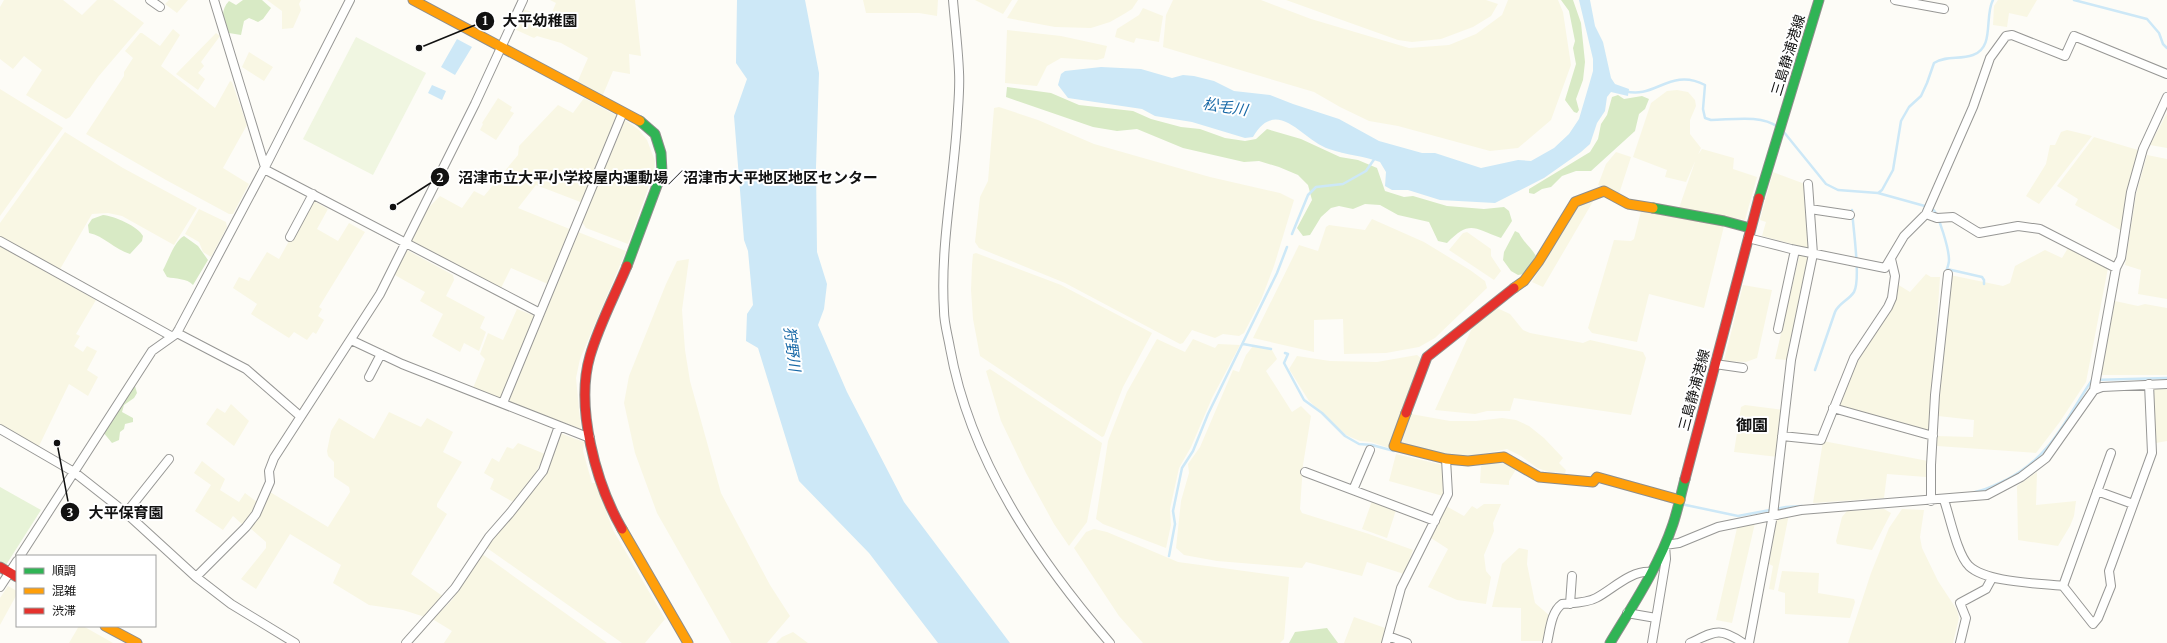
<svg xmlns="http://www.w3.org/2000/svg" width="2167" height="643" viewBox="0 0 2167 643" font-family="Merriweather,'Noto Sans JP',serif">
<rect width="100%" height="100%" fill="#fdfcf7"/>
<path fill="#f9f7e4" d="M4,0H63L82,15L97,0H113L144,23L98,77L70,117L66,119L26,95L42,70L24,56L13,69L0,59V7Z
M169,0H188L177,13L165,4Z
M267,0H301L299,4L301,10L293,28L282,29V11Z
M550,0H635L641,56L629,54L630,74L613,71L602,97L576,85L588,58L561,43L537,36L534,38L514,29L521,8L549,19L556,3Z
M863,0H938L937,16L919,13H866Z
M975,0H1012L1003,14Z
M1018,0H1138L1132,9L1124,14L1110,22L1091,28L1055,27L1007,18Z
M1173,0H1261L1311,19L1409,48L1449,45L1476,34L1502,15L1508,0H1558L1563,12L1571,65L1551,120L1518,148L1490,151L1398,126L1369,121L1340,107L1314,92L1163,47L1166,15Z
M1286,0H1486L1498,4L1491,16L1473,27L1441,39L1412,42L1398,40Z
M1998,0H2037L2027,17L2009,13L2007,27L1993,25L1994,6Z
M1143,8L1163,16L1159,42L1136,38L1134,43L1115,37L1117,29L1139,15Z
M173,29L180,35L161,66L215,108L230,81L232,82L247,125L223,168L249,184L233,214H229L166,180L86,134L124,76V72L133,58L125,51L140,33H142L160,46Z
M1007,30L1061,36L1107,46L1104,58L1097,60L1061,58L1047,66L1037,86L1005,83Z
M216,33L220,36L201,62L204,66L198,73L205,79L198,90L176,74Z
M249,52L273,67L264,81L242,67Z
M0,89L63,128L0,216Z
M1677,90L1688,92L1695,100L1696,106L1690,120V134L1701,148L1686,182L1665,177L1667,170L1633,157L1651,103L1667,91Z
M498,98L512,107L510,111L514,113L496,140L480,130L483,124L482,123Z
M584,98L619,117L583,203L536,185L518,208L572,230L550,285L511,268L500,290L409,243L426,210L440,196L462,208L474,191L484,196L518,155L519,146L558,105L573,113Z
M999,107L1038,120L1094,144L1210,177L1280,193L1294,200L1274,266L1261,300L1244,333L1239,336L1223,334L1215,338L1192,330L1183,343L1180,344L1065,283L979,248L975,242L980,197L988,181L994,108Z
M2167,113V148L2150,145Z
M625,120L639,130L647,140L655,161L654,172L628,244L586,228L582,222Z
M2067,130L2092,136L2039,204L2026,196L2046,164L2050,145H2055L2061,132Z
M65,132L123,168L197,208L174,245L122,216L108,213L92,214L59,271L0,239V223Z
M2094,137L2138,150L2127,198L2122,231L2075,205L2078,199L2057,186Z
M1702,149L1734,158L1733,169L1757,177L1745,220L1679,208L1697,156Z
M1616,152L1631,157L1619,194L1598,185L1606,164Z
M2147,155L2167,159V299L2138,294L2141,270L2125,265L2136,194Z
M1773,172L1805,184L1811,245L1807,248L1762,236L1766,222L1760,220Z
M1595,198L1543,287L1532,282L1579,203Z
M312,200L328,209L317,229L338,241L349,223L365,232L319,307L322,309L318,316L324,320L316,334L313,332L307,340L294,332L289,338L251,314L257,304L233,288L239,277L249,281L267,252L279,259Z
M199,209L226,222L227,227L211,257L203,252L199,242L185,234Z
M1641,211L1724,226L1704,308L1649,294L1637,342L1592,333L1588,328L1614,240L1631,241L1634,239Z
M1372,219L1424,242L1470,270L1485,281L1487,288L1435,338L1419,347L1386,353L1344,354L1343,319L1314,320V352L1253,338L1299,245L1318,251L1326,227L1329,225L1365,230Z
M578,232L626,251L580,359L576,378L581,429L511,403L509,400Z
M1467,232L1491,249V256L1501,271L1494,280L1449,250L1463,233Z
M0,246L96,300L76,334L80,336L74,346L83,352L87,346L97,351L87,370L98,377L88,396L69,384L39,446L37,447L0,425Z
M2068,248L2108,268L2086,382L2059,423L2036,453L1937,446L1936,436L1973,437L1974,420L1938,416L1943,331L1950,275L2003,286L2010,283L2015,266L2045,250L2062,258Z
M407,250L453,275L454,280L446,296L485,317L480,328L486,332L479,351L464,343L460,352L432,336L443,314L420,301L425,292L393,274L404,252Z
M976,253L1061,285L1152,333L1123,387L1104,436L1102,437L1076,420L980,356L973,319L971,290L972,265L973,254Z
M1800,253L1809,255L1788,360L1775,359Z
M689,259L682,310L685,350L690,381L721,493L770,585L790,616L767,643H731L657,513L635,453L624,403L629,376L666,284L677,261Z
M1926,274L1931,277H1940L1930,430L1928,431L1836,406L1857,356L1897,284L1910,292Z
M1743,285L1772,290L1757,358L1746,362L1724,361Z
M2115,301L2138,306L2145,304L2167,308V375H2101Z
M1497,308L1510,314L1523,330L1530,333L1583,343L1590,340L1643,352L1646,358L1631,415L1514,398L1510,411H1487L1475,414L1435,410L1473,326Z
M517,309L535,316L503,399L473,388L485,359L480,354L488,333L503,340Z
M1157,339L1185,352L1193,339L1215,348L1218,344L1240,345L1212,398L1191,447L1179,468L1170,509L1171,525L1166,548L1103,524L1096,519L1108,441L1127,392Z
M1253,346L1272,350L1277,359L1266,371L1292,412L1301,406L1311,416L1303,465L1300,509L1302,513L1369,534L1413,550L1404,574L1367,562L1362,576L1306,562L1302,568L1217,561L1184,555L1176,548L1181,501L1189,473L1188,464L1200,447L1233,370L1239,372L1246,355Z
M1417,355L1422,359L1389,448L1371,442L1360,441L1346,435L1309,401L1289,369L1297,356L1330,361L1377,362Z
M990,369L1102,443L1087,522L1069,546L1054,524L1026,473L1001,421L986,371Z
M2167,386V441L2156,443L2153,388Z
M231,404L249,421L234,446L206,424L217,408L225,413Z
M1745,405L1784,410L1778,457L1734,452L1741,407Z
M389,412L421,427L427,418L453,432L443,452L462,462L437,504V507L447,514L411,574L444,597L425,617L403,610L369,605L333,583L341,565L290,534L256,589L241,579L266,548V542L250,528L270,492L328,527L350,492L349,487L334,477V462L328,456L327,451L331,431L339,418L374,439Z
M1411,414L1450,421H1476L1502,418L1516,420L1529,426L1544,438L1563,458L1559,463L1566,470L1565,473L1549,472L1537,468L1521,456L1507,449L1472,456L1453,457L1401,444Z
M560,433L584,442L583,451L592,483H596L613,530L665,619L645,643H622L487,548L492,539L525,500Z
M1823,441L1928,461L1926,477L1887,474L1884,498L1813,503Z
M518,443L545,454L534,476L513,502L490,489L494,479L484,473L492,458L499,462L507,447L513,449Z
M1396,454L1443,465L1445,489L1443,496L1389,481Z
M1502,459L1518,466L1509,481V485L1480,483L1481,466L1489,461Z
M202,461L225,479L220,490L239,502L245,493L257,502L251,516L243,525L233,516L223,530L195,511L211,485L194,473Z
M2037,472L2036,505L2076,501L2074,516L2070,526L2058,546L2018,540L2017,486Z
M1372,501L1396,510L1387,538L1362,529Z
M1484,504H1501L1493,523L1494,531L1484,555L1486,571L1491,577L1486,604L1457,600L1428,587L1448,549L1431,538L1446,506L1464,516L1472,506L1477,509Z
M1884,509L1891,513L1872,550L1837,544L1836,541L1842,517L1847,511Z
M1902,509L1924,510L1920,537L1922,548L1938,581L1957,610L1959,618L1953,643H1848L1871,573L1889,528Z
M1789,514L1774,590L1769,589L1773,566L1769,564L1777,518Z
M1755,523L1732,623L1716,620L1737,528L1738,526Z
M1094,529L1107,532L1178,562L1289,577L1284,639L1280,643H1143L1119,616L1074,548L1086,532Z
M1519,548L1528,550L1527,564L1535,603L1550,616L1546,640L1542,641H1521V608L1492,607L1502,564Z
M482,554L491,560L607,643H444L452,631L434,620V618L452,600Z
M1782,571L1819,573L1818,593L1854,599L1855,602L1850,618L1785,614V593L1778,591Z
M8,586L17,591V594L0,625V598Z
M1354,617L1388,629L1384,643H1344Z
M79,626H83L113,643H69Z
M793,632L808,643H776L782,637Z"/>
<path fill="#e7f3d7" d="M0,487L41,510L6,565L0,561Z"/>
<path fill="#d8eac5" d="M243,0H262L271,8L263,19L258,22L249,18L244,21L241,35L229,33C222,23 220,10 229,1L236,5Z
M1561,0H1573L1581,23L1585,62L1583,80L1576,99L1579,110L1577,113L1574,112L1565,100L1576,64L1573,48L1575,41L1569,11Z
M1007,87L1051,93L1079,105L1133,111L1151,119L1181,127L1200,129L1225,138L1245,141L1256,139L1267,129L1301,139L1340,157L1358,160L1377,168L1385,191L1404,197L1413,196L1447,206L1484,209L1504,207L1509,211L1512,221L1501,238C1473,228 1470,220 1447,243L1438,241L1429,222L1398,215L1380,205L1365,204L1353,209L1339,206L1331,208L1321,217L1310,235L1303,236L1297,228L1312,200L1308,185L1298,175L1279,167L1259,161L1244,162L1183,148L1137,129L1117,131L1093,127L1006,97Z
M1618,95L1624,99L1642,96L1649,99L1645,109L1639,114L1635,131L1591,171H1576L1562,176L1551,187L1542,189L1534,194L1529,193V189L1590,152L1598,139L1601,124L1607,115L1612,97Z
M103,215C114,216 138,226 143,236L142,241L130,254C114,249 104,236 89,233L88,225L92,219Z
M1515,231L1519,233C1524,243 1531,247 1536,256L1524,274L1518,275L1511,271L1503,260L1504,252Z
M184,236L198,246L208,260L193,285C187,278 175,279 167,277L163,270C168,261 175,240 184,236Z
M133,386H135L137,393L134,398L124,405L122,412L133,418V422L125,424L124,429L120,432L119,440L112,443L103,432Z
M1327,628L1338,643H1289L1295,632Z"/>
<path fill="#f0f6e1" d="M356,37L426,73L373,175L303,139Z"/>
<path fill="#cde8f7" d="M737,0H805L819,73L816,167L817,252L827,284L824,309L818,325L847,392L904,502L1010,643H938L869,553L799,481L758,348L746,341L747,314L753,305L748,251L744,240L734,116L747,79L736,63Z
M1579,0H1590L1595,26L1603,42L1611,78L1615,84L1629,89L1628,96L1611,92L1607,97L1605,111L1597,123L1590,144L1581,152L1544,178L1495,203L1440,200L1408,190H1392L1385,186L1386,172L1380,162C1364,156 1346,155 1329,149C1303,141 1277,95 1253,137L1245,138L1192,122L1155,116L1142,109L1068,98L1058,85L1061,74L1065,71L1101,67L1141,69L1172,78L1183,75L1194,76L1214,81L1234,91L1270,95L1293,104L1339,119L1379,141L1422,153H1435L1481,168L1518,160L1531,161L1554,148L1569,134L1579,119L1589,85L1593,71V59Z
M457,39L472,47L455,75L441,67Z
M432,85L446,91L442,100L428,93Z"/>
<g fill="none" stroke-linecap="round" stroke-linejoin="round">
<path stroke="#cde8f7" stroke-width="2.5" d="M2074,0L2147,19L2159,33L2163,44L2167,48
M1625,91C1654,100 1670,67 1705,85L1703,109L1705,118L1711,120C1731,120 1760,114 1778,127
M1783,131L1826,184L1838,190L1878,193L1882,190L1893,170L1901,121L1909,107L1921,96L1927,83L1934,63C1947,55 1959,60 1973,55C1995,48 1984,16 1993,0
M1878,193L1932,208C1939,215 1949,249 1949,260C1949,263 1948,266 1947,269L1982,277L1984,280V284
M1292,234L1308,195L1316,187L1343,184L1366,171L1375,158
M1243,344L1271,349
M1285,353L1288,354L1284,363L1304,400L1322,413L1345,436L1359,444L1372,445L1394,451
M1815,370L1835,312C1839,303 1849,300 1854,292C1861,280 1853,227 1852,210
M1975,492C1986,490 1995,485 2006,480C2051,457 2065,420 2092,380L2167,378
M1681,504L1738,516L1786,507L1802,506
M1169,556L1175,524L1173,511L1182,468L1193,451L1208,414L1277,273L1287,247"/>
<g stroke="#979795" stroke-width="10">
<path id="street" d="M150,0L160,7
M214,0L265,167
M953,0C955,24 958,48 959,72C960,89 958,107 957,124C953,186 940,248 944,311C944,323 948,336 950,348C970,460 1037,558 1110,643
M1895,0L1944,9
M264,169L540,313
M1810,209L1850,215
M1926,214L1937,218L1953,217L1979,233L2018,226L2040,229L2116,268
M290,237L313,194
M1748,238L1791,249L1885,268L1904,236L1926,214L1973,107L1990,58L2006,36L2012,35L2065,56L2074,36L2167,74
M0,241L171,336
M1778,329L1795,250
M177,333L246,369L300,416
M351,340L402,364L590,438
M1715,364L1743,368
M369,377L381,354
M2094,390L2116,268L2121,258L2131,192L2143,149L2167,97
M503,403L623,112
M1833,408L1933,436
M0,429L74,472L126,513L196,577L231,604L295,643
M1782,436L1821,440L1854,358L1888,307L1892,298L1895,276L1891,259
M1305,472L1435,521
M1353,490L1370,450
M2097,491L2133,504
M1944,500C1950,517 1957,554 1969,566C1987,583 2039,583 2063,586L2093,624L2098,618L2111,586L2109,571L2152,453L2149,384
M1931,501V465L1935,395L1948,274
M126,513L169,459
M20,556L152,351L176,334L179,329L265,167L350,0
M196,577L246,527L256,514L270,482L269,471L274,458L380,294L475,104L523,0
M2063,586L2111,453
M0,587L17,561
M1570,604L1572,576
M1627,613L1656,618
M1388,636L1407,643
M406,643L455,588L489,537L510,513L543,471L559,426
M1386,643L1401,588L1448,494L1446,459
M1547,643C1550,630 1551,612 1562,604C1572,603 1587,603 1596,598C1613,589 1631,570 1651,572
M1652,643L1666,559L1665,545L1679,543L1718,527L1801,510L1987,495L2021,477L2046,458L2094,390L2102,387L2167,384
M1690,643C1714,632 1719,626 1743,643
M1749,643L1773,515L1791,360L1813,254L1808,184
M1960,643L1966,618L1960,603L1986,589L1992,578"/>
</g>
<g stroke="#8e8d8b" stroke-width="11">
<path id="fast" d="M1759,198L1819,0
M1653,208L1724,221L1750,228
M627,266L662,172L661,153L655,134L640,121
M1610,643C1633,605 1659,566 1673,524C1678,509 1681,494 1685,479"/>
</g>
<g stroke="#8e8d8b" stroke-width="11">
<path id="slow" d="M413,0L640,121
M1514,288L1524,281L1539,261L1575,202L1604,191L1628,204L1653,208
M1406,413L1394,446L1446,459L1468,461L1504,457L1539,477L1593,482L1597,477L1680,500
M622,529L688,643
M105,626L137,643"/>
</g>
<g stroke="#8e8d8b" stroke-width="11">
<path id="jam" d="M1406,413L1427,357L1514,288
M1685,479L1759,198
M622,529C596,484 575,407 590,356C599,325 615,295 627,266
M0,567L17,577"/>
</g>
<use href="#street" stroke="#fffffe" stroke-width="8"/>
<use href="#fast" stroke="#30b455" stroke-width="9"/>
<use href="#slow" stroke="#ff9f0a" stroke-width="9"/>
<use href="#jam" stroke="#e5322d" stroke-width="9"/>
</g>
<g text-anchor="middle" stroke-width="4" stroke-linejoin="round" paint-order="stroke">
<g font-size="14" fill="#111" stroke="#fff">
<text transform="translate(1788 55) rotate(-73)" y="5">三島静浦港線</text>
<text transform="translate(1694 390) rotate(-75)" y="5">三島静浦港線</text>
</g>
<g font-size="15" font-style="italic" fill="#1768a6" stroke="#fff">
<text transform="translate(1225 107) rotate(9)" y="5">松毛川</text>
<text transform="translate(792 349) rotate(83)" y="5">狩野川</text>
</g>
<g font-size="16" font-weight="bold" fill="#111" stroke="#fff">
<text x="1752" y="431">御園</text>
</g>
</g>
<path fill="none" stroke="#111" stroke-width="1.5" d="M419 48L485 21M393 207L440 177M57 443L70 512"/>
<g fill="#111" stroke="#fff" stroke-width="1.5">
<circle cx="419" cy="48" r="4"/>
<circle cx="393" cy="207" r="4"/>
<circle cx="57" cy="443" r="4"/>
<circle cx="485" cy="21" r="10"/>
<circle cx="440" cy="177" r="10"/>
<circle cx="70" cy="512" r="10"/>
</g>
<g font-size="12" text-anchor="middle" font-weight="bold" fill="#fff">
<text x="485" y="25">1</text>
<text x="440" y="182">2</text>
<text x="70" y="517">3</text>
</g>
<g font-size="15" text-anchor="middle" font-weight="bold" fill="#111" stroke="#fff" stroke-width="4" stroke-linejoin="round" paint-order="stroke">
<text x="540" y="26">大平幼稚園</text>
<text x="668" y="183">沼津市立大平小学校屋内運動場／沼津市大平地区地区センター</text>
<text x="126" y="518">大平保育園</text>
</g>
<rect x="16" y="555" width="140" height="72" fill="#ffffff" stroke="#a0a0a0"/>
<rect x="24" y="568" width="20" height="6" fill="#30b455" stroke="#a0a0a0"/>
<text x="52" y="575" font-size="12" fill="#111111">順調</text>
<rect x="24" y="588" width="20" height="6" fill="#ff9f0a" stroke="#a0a0a0"/>
<text x="52" y="595" font-size="12" fill="#111111">混雑</text>
<rect x="24" y="608" width="20" height="6" fill="#e5322d" stroke="#a0a0a0"/>
<text x="52" y="615" font-size="12" fill="#111111">渋滞</text>
</svg>
